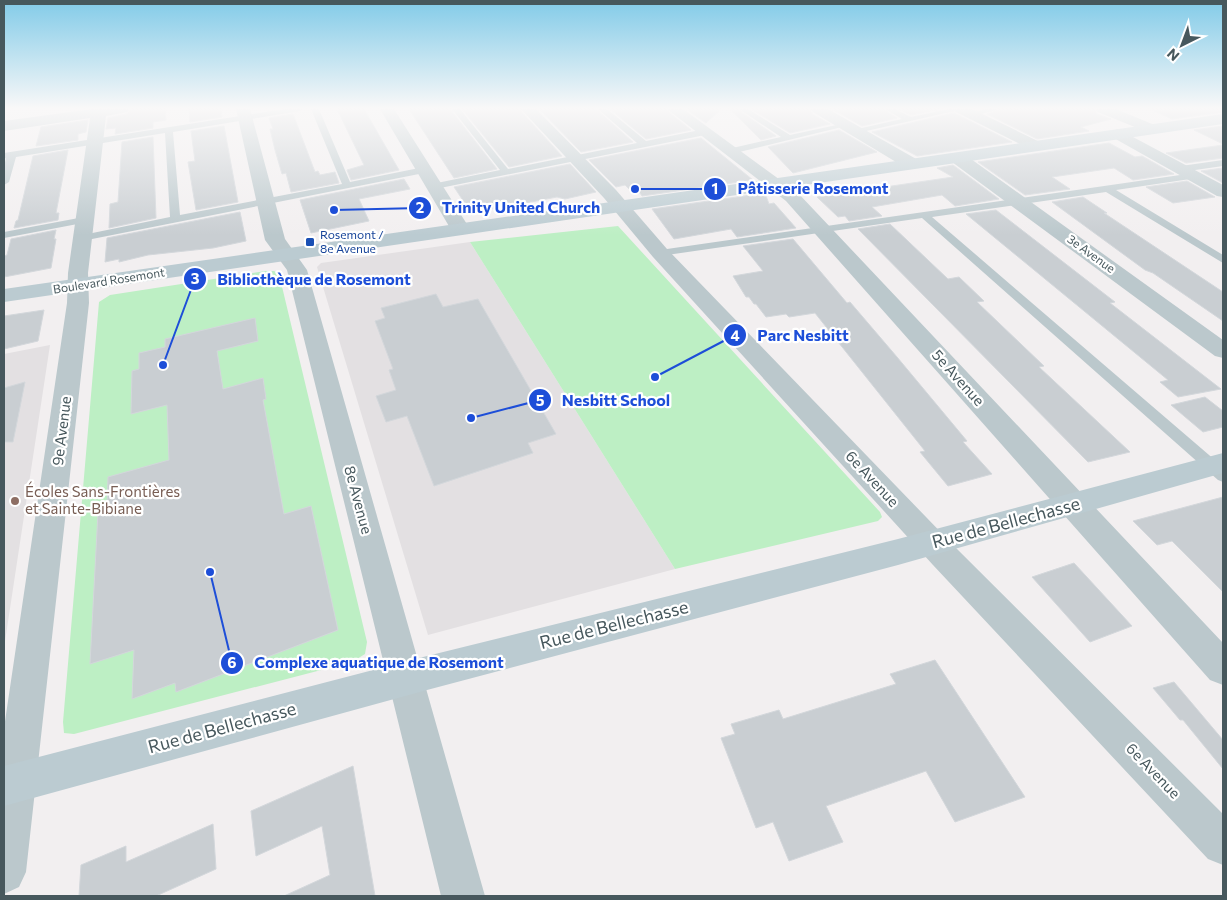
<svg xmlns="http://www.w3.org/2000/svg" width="1227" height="900" viewBox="0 0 1227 900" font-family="Commissioner,sans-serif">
<rect width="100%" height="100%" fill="#f2eff0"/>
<path fill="#e3e0e2" d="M470,242L675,569L428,635L317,267L321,263Z
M50,345L4,648V354Z"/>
<path fill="#bdefc4" d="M618,226L880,512L882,517L878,521L675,569L470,242Z
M266,271H274L279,274L367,642L365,654L352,662L74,734L64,733L63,722L99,302L110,295Z"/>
<path fill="#c9ced2" stroke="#d3d7db" d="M131,109H165L166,120L153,122V128L115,134L116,128L106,129L108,118L127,114Z
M189,109H221L222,117L190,122Z
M337,109H364L399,170L351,180L347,170L364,165Z
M409,109H450L497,169L454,178Z
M462,109H519L562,156L509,167Z
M539,109H596L633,142L581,152Z
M610,109H665L691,130L646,139Z
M686,109H721L706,123Z
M730,109H737L776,136L761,140Z
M751,109H809L812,114L830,124L790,133Z
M832,109H883L897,118L862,126Z
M899,109H939L911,115Z
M1002,109H1094L1097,114L1111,119L1081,127L1089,131L1037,139L987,114Z
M1150,109H1223V112L1172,119Z
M954,113L1012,142L917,156L872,132Z
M293,114L315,172L318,171L320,175L335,172L339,183L291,192L286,173L282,174L275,150L270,129H273L269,118Z
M88,120L86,132L78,134V140L36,146L41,127Z
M224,126L238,202L196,210L188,162L195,161L191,131Z
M1223,126V144L1194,130Z
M839,130L877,152L793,173L768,147Z
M153,137L156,218L109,228L110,204L118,202L122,142Z
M701,138L753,180L642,196L640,193L631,191L625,185L616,187L589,160Z
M1109,143L1135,157L1142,156L1174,174L1133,180L1114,168L1052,177L1070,189L1025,195L978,162Z
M1223,145V158L1186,163L1166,153Z
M68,150L56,213H59L58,220L14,228L16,221L18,220L33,156Z
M570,164L596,192L565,199L557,197L495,209L488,208L470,211L454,187Z
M953,165L999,199L955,206L942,195L872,207L882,216L849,221L845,216L838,217L817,197L953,177L937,168Z
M1223,168V183L1201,171Z
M404,179L410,189L359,199L369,221L311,233L300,200Z
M1187,181L1215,197L1173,203L1146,187Z
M765,193L769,204L774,203L796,228L737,237L731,229L674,239L652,209Z
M1083,197L1107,213H1104L1223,292V321L1153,273L1145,270L1052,202Z
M996,210L1115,302L1110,303L1221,389L1178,397L1160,382L1168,380L966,214Z
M240,212L246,241L213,248L148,255L119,262V259L105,262L107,238Z
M890,224L948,279L959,277L984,301L977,302L1044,366L1039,367L1130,452L1088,462L858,229Z
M56,230L54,239H56L51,268L4,277V256L7,255L11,239Z
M793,239L847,303L850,302L897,357L967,441L963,442L992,474L948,486L920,452L925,451L815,313L789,317L786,314L766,317L756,304H754L749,297H746L733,276L763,271L743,246Z
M436,294L443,307L478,299L556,434L528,443L533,453L434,486L407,416L386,422L376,396L396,390L389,370L393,369L375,321L385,318L381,308Z
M44,310L38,341L4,349V316Z
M255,318L258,341L217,351L223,389L263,378L266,399L263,400L284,514L311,506L338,630L176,692L175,683L132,699L134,650L90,664L98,512L107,509L108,477L169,460L167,405L131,414L132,371L139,369V353L165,347V339Z
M25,382L13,442H4V388Z
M1205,397L1223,411V427L1203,432L1171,405Z
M1223,497V592L1172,541L1157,545L1133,521Z
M1074,563L1132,626L1090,642L1032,577Z
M935,660L1025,797L955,822L926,771L826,806L843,842L789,861L773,822L756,828L721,738L735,734L731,724L779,710L783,719L896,684L890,674Z
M1174,682L1223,740V769L1183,720H1180L1153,688Z
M353,766L375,896H284L330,875L322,826L256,856L251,811Z
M213,824L216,869L156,896H79L81,865L126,846V862Z"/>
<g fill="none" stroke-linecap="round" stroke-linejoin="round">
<path fill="#bbc8cc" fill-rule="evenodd" d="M285,109H304L300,111L173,132L180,215L342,184L311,109H319L350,182L424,167L429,170L424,173L82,241L77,238L78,236L170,217L165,133L16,157L9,182L4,185V167L6,158L4,159V153Z
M452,109H460L508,169L637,143L598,109H607L646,141L705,129L709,132L705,135L435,189L430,186L432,184L500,170Z
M739,109H748L790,135L846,123L850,125L731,154L727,151L728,149L781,137Z
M885,109H895L911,117L949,109H963L853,134V130L902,119Z
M985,109H1000L973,116L969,114Z
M1223,160V166L1181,172L1176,169L1181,166Z
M1194,173L1199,176L1197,178L1116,190L1223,255V263L1106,192L932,217L1223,467V482L1218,480L922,218L660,256L655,253L660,250Z
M84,217L89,220L88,222L4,238V232Z"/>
<path fill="#bbc8cc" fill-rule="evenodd" d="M92,109H129L127,112L106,116L88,273L89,303L26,872L19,887L4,894V728L67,303L68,273L90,118L4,131V121Z
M236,109H250L285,239L307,270L485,896H441L287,270L265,240Z
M380,109H394L470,229L467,233L460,235L453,233Z
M521,109H536L616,190L667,249L955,547L1223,814V865L1208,859L933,565L653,257L604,198Z
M667,109H683L798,193L1223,643V685L1210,680L786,201Z
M811,109H828L918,160L920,164L918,168H906L813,112Z
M954,109H972L1044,144L1046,147L1044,150H1032L956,112Z
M1096,109H1116L1157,126L1160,129L1157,132H1147L1098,112Z
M1118,129L1223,185V197L1217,196L1112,137L1110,134L1112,131Z
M958,153L964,154L1223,340V358L1215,356L952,162L950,158L952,154Z"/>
<path fill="#bbcbd1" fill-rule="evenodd" d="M1223,114V124L4,302V289Z
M1223,453V473L898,565L427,690L4,806V766L427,656L898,539Z"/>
</g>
<linearGradient id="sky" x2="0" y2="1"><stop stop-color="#82cbe8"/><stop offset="0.46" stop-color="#f9f8f8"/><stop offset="1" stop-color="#f9f8f8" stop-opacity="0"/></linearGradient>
<rect width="1227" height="235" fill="url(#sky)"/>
<rect fill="#1a4fb4" stroke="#fff" stroke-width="2" x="305" y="237" width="10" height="10" rx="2.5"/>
<circle fill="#8d6e63" stroke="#fff" stroke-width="2" cx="15" cy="501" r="5"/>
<g text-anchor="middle" stroke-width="4.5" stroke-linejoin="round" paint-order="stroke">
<g font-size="12" fill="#164399" stroke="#fff" text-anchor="start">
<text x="320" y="239">Rosemont /<tspan x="320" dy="14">8e Avenue</tspan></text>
</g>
<g font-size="12" fill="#47585d" stroke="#fff">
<text transform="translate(1091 254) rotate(36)" y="4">3e Avenue</text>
<text transform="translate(109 281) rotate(-9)" y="4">Boulevard Rosemont</text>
</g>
<g font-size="15" fill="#47585d" stroke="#fff">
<text transform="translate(958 378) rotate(48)" y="5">5e Avenue</text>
<text transform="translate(62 431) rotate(-83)" y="5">9e Avenue</text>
<text transform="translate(872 479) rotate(47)" y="5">6e Avenue</text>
<text transform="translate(358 500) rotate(75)" y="5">8e Avenue</text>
<text transform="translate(1153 771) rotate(46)" y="5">6e Avenue</text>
</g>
<g font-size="15" fill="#785e54" stroke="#fff" text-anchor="start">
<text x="25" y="497">Écoles Sans-Frontières<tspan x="25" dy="17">et Sainte-Bibiane</tspan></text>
</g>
<g font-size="18" fill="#47585d" stroke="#fff">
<text transform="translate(1006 523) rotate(-15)" y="6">Rue de Bellechasse</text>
<text transform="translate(614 625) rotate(-14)" y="6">Rue de Bellechasse</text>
<text transform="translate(222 728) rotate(-15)" y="6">Rue de Bellechasse</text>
</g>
</g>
<path fill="none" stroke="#1d4ed8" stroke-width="2" d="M635 189L715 189M334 210L420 208M163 365L195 279M655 377L735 335M471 418L540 400M210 572L232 663"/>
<g fill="#1d4ed8" stroke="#fff" stroke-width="2">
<circle cx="635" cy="189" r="5"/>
<circle cx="334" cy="210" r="5"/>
<circle cx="163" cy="365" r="5"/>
<circle cx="655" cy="377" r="5"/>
<circle cx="471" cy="418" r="5"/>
<circle cx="210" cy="572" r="5"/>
<circle cx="715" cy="189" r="12"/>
<circle cx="420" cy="208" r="12"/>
<circle cx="195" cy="279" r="12"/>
<circle cx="735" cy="335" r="12"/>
<circle cx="540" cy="400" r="12"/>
<circle cx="232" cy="663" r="12"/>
</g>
<g font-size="15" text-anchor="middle" font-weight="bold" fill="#fff">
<text x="715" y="194">1</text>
<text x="420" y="213">2</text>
<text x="195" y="284">3</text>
<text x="735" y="341">4</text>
<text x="540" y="406">5</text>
<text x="232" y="668">6</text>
</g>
<g font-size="16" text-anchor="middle" font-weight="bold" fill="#1d4ed8" stroke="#fff" stroke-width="4.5" stroke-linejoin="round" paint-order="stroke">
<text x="813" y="194">Pâtisserie Rosemont</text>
<text x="521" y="213">Trinity United Church</text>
<text x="314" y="285">Bibliothèque de Rosemont</text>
<text x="803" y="341">Parc Nesbitt</text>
<text x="616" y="406">Nesbitt School</text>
<text x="379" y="668">Complexe aquatique de Rosemont</text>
</g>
<rect width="1227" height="900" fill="none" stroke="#47585d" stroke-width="10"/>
<g transform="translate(1182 45) rotate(222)" stroke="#ffffff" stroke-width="4" paint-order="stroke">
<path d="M0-4L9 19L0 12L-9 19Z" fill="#47585d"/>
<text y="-8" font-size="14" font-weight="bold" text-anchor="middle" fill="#47585d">N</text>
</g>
</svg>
